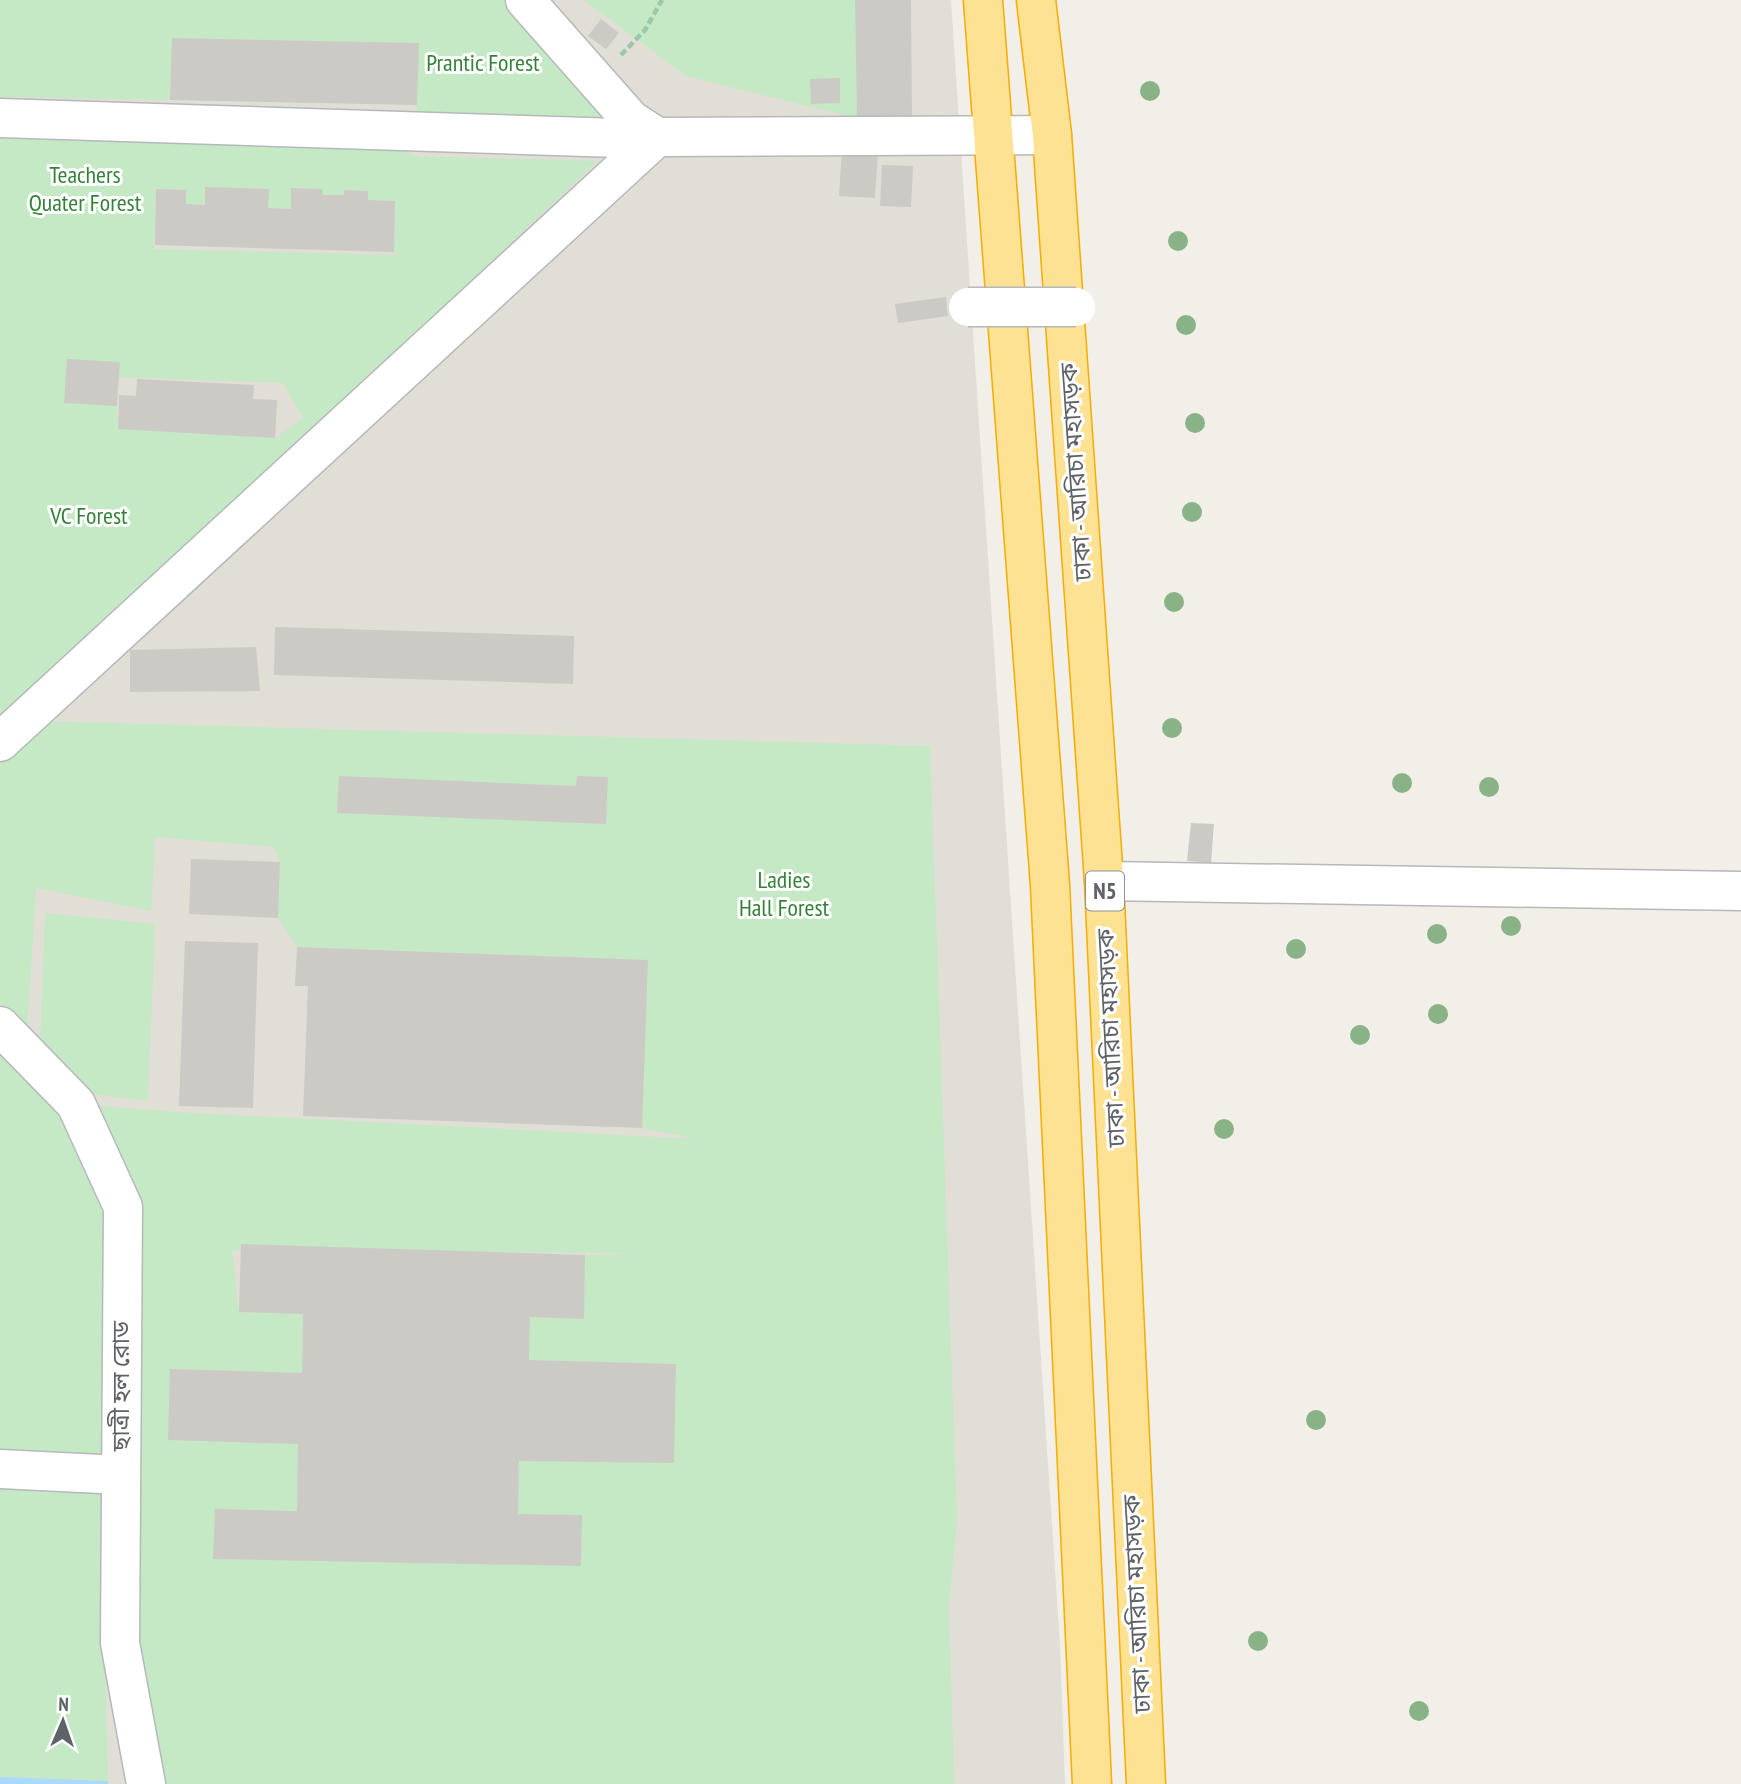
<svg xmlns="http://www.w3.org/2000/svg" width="1741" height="1784" viewBox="0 0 1741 1784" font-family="'PT Sans Narrow','Noto Sans Bengali',sans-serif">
<rect width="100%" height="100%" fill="#f1efe8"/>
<path fill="#e1ded6" d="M0,0H951L1060,1645L1065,1784H0Z"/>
<path fill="#c5e8c5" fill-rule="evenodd" d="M0,0H510L632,129L416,125L418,43L172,38L170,100L0,97Z
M584,0H855L857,118L686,76Z
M0,127L411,142V156L597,161L378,370L0,720ZM206,187L269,189L268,208L291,209L292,188L322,189L323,195H343L344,190L368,191V200L395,201L394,252L401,255L154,249L156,190H186V204L205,205ZM115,377L283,383L303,418L275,438L118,429Z
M43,721L930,746L957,1520L949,1604L954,1784H158L132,1645L123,1207L121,1475L0,1469V1026L77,1104L176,1112L696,1139L642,1128L648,960L297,947L278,918L280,862L274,847L155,837L151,911L36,888L27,1032L0,1005V762ZM232,1250L640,1253L585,1255L583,1319L530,1317L529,1360L676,1364L519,1461L518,1514L582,1515L581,1566L214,1558L215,1509L297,1511L298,1444L168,1440L171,1369L302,1373L303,1314L239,1312Z
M45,913L155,924L148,1101L84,1093L40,1051Z
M0,1481L101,1486L108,1781L0,1777Z"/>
<path fill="#aadaff" d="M0,1777L108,1781V1784H0Z"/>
<path fill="#cccac5" d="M855,0H911L912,117L857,118Z
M601,19L619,33L606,49L588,36Z
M172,38L419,43L417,105L170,100Z
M840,78V103L811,104L810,79Z
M842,149L878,151L875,198L839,196Z
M882,165L913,166L911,207L880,206Z
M205,187L269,189L268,208L291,209V188L322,189L323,195H344V190L368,191V200L395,201L394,252L155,245L156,189L186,190V204L205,205Z
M946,297L948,316L898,323L895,304Z
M67,359L120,362L117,406L64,403Z
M137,379L254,385L253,399L277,400L275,438L118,429L119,395L136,396Z
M275,627L574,636L573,684L274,675Z
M256,647L260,691L130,692V650Z
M339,776L576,786L577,776L608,777L606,824L337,813Z
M1191,823L1214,824L1211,863L1187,861Z
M191,859L280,862L278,918L189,914Z
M185,941L258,943L253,1108L179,1106Z
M297,947L648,960L642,1128L303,1116L308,986H295Z
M241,1244L585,1255L584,1319L530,1317L529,1360L676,1364L674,1463L519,1461L518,1514L582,1515L581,1566L213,1559L215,1509L297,1511L298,1444L168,1440L170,1369L302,1373L303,1314L239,1312Z"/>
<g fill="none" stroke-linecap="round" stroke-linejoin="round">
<g stroke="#b5b8bc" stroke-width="41">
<path id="minor" d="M525,0L631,120L657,137
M0,118L649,139L657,137
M0,742L657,137L1052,135
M1104,881L1741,891
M0,1026L76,1104L123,1207L120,1643L146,1784
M0,1469L121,1475"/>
</g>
<g stroke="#f9ab00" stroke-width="41">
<path id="highway" d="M983,0L1050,885L1092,1784
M1036,0L1052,135L1104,881L1146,1784"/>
</g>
<path stroke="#9cc7a9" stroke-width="4.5" stroke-dasharray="7 3.5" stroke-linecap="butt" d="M621,55L645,30L662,0"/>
<use href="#minor" stroke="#fff" stroke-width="38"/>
<use href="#highway" stroke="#fde293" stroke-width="38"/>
<g stroke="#b5b8bc" stroke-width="41" stroke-linecap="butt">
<path id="minor-bridge" d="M968,307H1076"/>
</g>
<use href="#minor-bridge" stroke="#fff" stroke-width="38"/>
</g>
<g fill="#89b387">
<circle cx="1150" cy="91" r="10"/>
<circle cx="1178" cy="241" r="10"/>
<circle cx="1186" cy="325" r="10"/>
<circle cx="1195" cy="423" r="10"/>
<circle cx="1192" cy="512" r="10"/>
<circle cx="1174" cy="602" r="10"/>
<circle cx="1172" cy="728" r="10"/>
<circle cx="1402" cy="783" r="10"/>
<circle cx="1489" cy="787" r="10"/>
<circle cx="1511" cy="926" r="10"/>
<circle cx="1437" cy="934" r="10"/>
<circle cx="1296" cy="949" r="10"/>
<circle cx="1438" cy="1014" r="10"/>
<circle cx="1360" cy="1035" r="10"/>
<circle cx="1224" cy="1129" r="10"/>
<circle cx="1316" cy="1420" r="10"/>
<circle cx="1258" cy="1641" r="10"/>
<circle cx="1419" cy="1711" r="10"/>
</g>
<g text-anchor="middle" stroke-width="6" stroke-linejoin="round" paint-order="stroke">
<rect fill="#fff" stroke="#8f9295" stroke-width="2" x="1086" y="871.5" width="38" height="39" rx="5"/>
<g font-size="23" font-weight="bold" fill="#5f6368">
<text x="1105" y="899">N5</text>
</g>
<g font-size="24" fill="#348238" stroke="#fff">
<text x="483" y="71">Prantic Forest</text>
<text x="85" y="183">Teachers<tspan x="85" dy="28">Quater Forest</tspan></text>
<text x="89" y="524">VC Forest</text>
<text x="784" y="888">Ladies<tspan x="784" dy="28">Hall Forest</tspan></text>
</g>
<g font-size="24" fill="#5f6368" stroke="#fff">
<text transform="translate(1076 472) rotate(-94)" y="8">ঢাকা - আরিচা মহাসড়ক</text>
<text transform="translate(1111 1038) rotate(-93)" y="8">ঢাকা - আরিচা মহাসড়ক</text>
<text transform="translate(121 1386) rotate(-90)" y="8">ছাত্রী হল রোড</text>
<text transform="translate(1137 1604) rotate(-93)" y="8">ঢাকা - আরিচা মহাসড়ক</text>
</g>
</g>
<g transform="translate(63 1721) rotate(2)" stroke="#ffffff" stroke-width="5" paint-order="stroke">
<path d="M0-5L12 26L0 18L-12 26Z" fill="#5f6368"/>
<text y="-10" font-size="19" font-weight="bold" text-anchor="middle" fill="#5f6368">N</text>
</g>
</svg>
